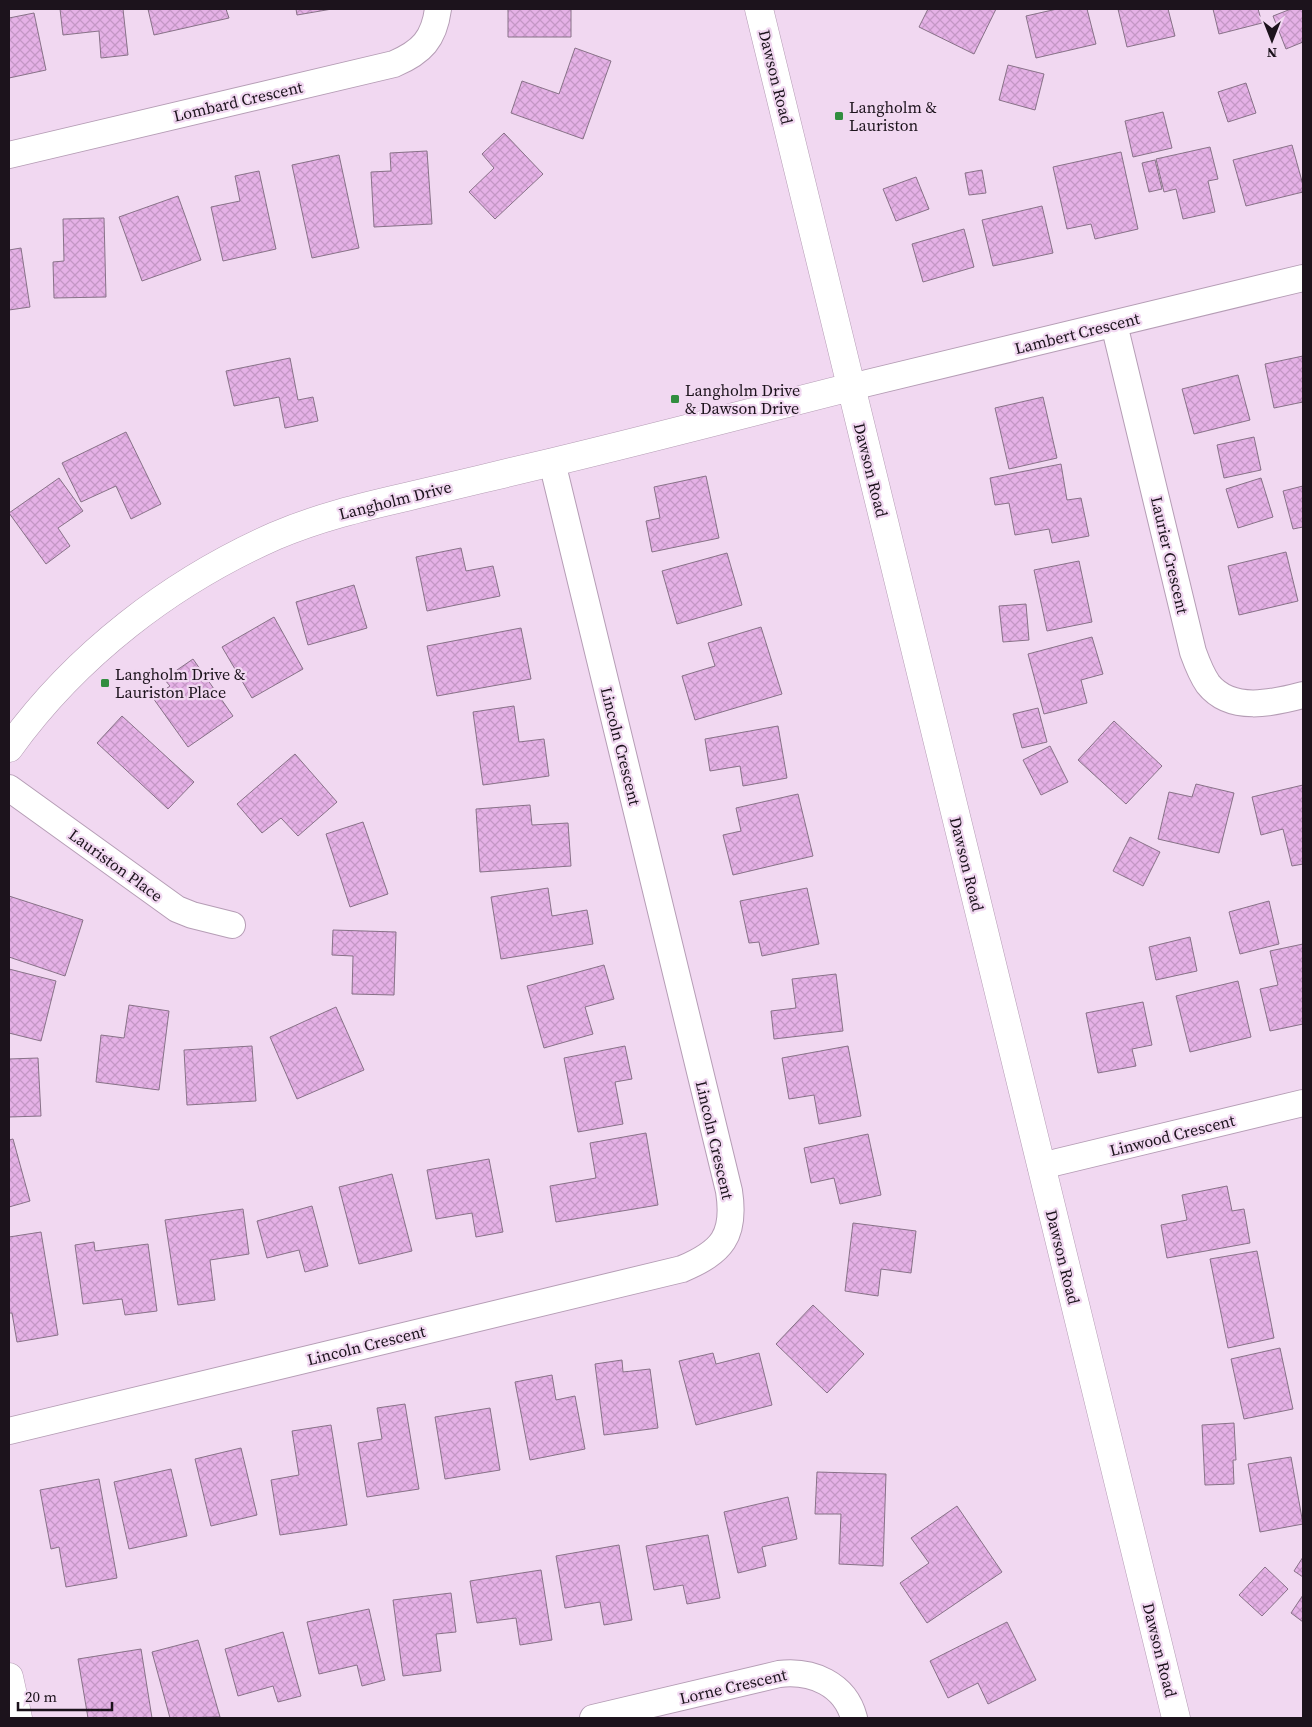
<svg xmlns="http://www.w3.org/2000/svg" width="1312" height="1727" viewBox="0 0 1312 1727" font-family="'Source Serif 4',serif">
<defs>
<pattern id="building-cross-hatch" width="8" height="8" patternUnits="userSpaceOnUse" patternTransform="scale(1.25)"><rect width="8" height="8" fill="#e5b1e6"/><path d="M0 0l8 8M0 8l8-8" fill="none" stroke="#c497c5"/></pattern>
</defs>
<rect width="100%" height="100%" fill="#f1d8f1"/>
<path fill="url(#building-cross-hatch)" stroke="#887288" d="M60,9H123L128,55L101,58L99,31L63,35Z
M148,9H226L229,18L154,35Z
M296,9H332L297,15Z
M508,9H571V37H508Z
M928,9H996L974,54L919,27Z
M1057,9H1087L1096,44L1036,58L1026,16Z
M1118,9H1168L1175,36L1127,47Z
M1213,9H1258L1262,23L1219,34Z
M1291,9H1303V42L1286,49L1273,16Z
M34,13L46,70L9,78V18Z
M575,48L611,61L583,139L511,113L522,81L559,94Z
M1008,65L1044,74L1035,110L999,100Z
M1246,83L1256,113L1228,122L1218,92Z
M1163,112L1172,148L1133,157L1125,121Z
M504,133L543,174L495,219L469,192L494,168L482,154Z
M1292,145L1303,185V192L1246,206L1233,160Z
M1210,147L1218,179L1208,181L1215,212L1183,219L1176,189L1164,192L1156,159Z
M427,151L432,224L374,227L371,172L391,171L390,153Z
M1121,152L1138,229L1095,239L1091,224L1067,229L1053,167Z
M339,155L359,248L312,258L292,165Z
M1155,160L1162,189L1149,192L1142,163Z
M982,170L986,193L969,195L965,173Z
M259,171L276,249L223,261L211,207L240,201L235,176Z
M916,177L929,209L896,221L883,189Z
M178,196L201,260L142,281L119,217Z
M1042,206L1053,253L993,266L982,220Z
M104,218L106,297L54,298L53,262L64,261L63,219Z
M964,229L974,267L923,282L912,244Z
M21,248L30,307L9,310V250Z
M1303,356V402L1274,408L1265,364Z
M290,358L298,400L313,397L318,421L285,428L279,397L234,406L226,371Z
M1238,375L1250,420L1194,434L1182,389Z
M1043,397L1057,458L1009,469L995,408Z
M126,432L161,504L131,519L116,486L81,502L62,463Z
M1254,437L1261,470L1224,478L1217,445Z
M1061,464L1067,500L1081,498L1089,536L1052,543L1049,529L1015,535L1009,503L995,505L990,478Z
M706,476L719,538L652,552L646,521L660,518L654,487Z
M59,478L83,511L58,528L70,546L46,564L9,513Z
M1261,478L1273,517L1238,528L1226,489Z
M1303,486V527L1293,529L1283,491Z
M461,548L466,571L493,566L500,596L427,611L416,557Z
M1286,552L1298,601L1239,615L1228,566Z
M727,553L742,605L677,624L662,571Z
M1079,561L1092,622L1047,631L1034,570Z
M354,585L367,628L308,645L296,602Z
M1026,604L1029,640L1003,642L999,606Z
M274,617L303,669L252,698L222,647Z
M761,627L782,694L695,720L682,676L715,666L708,643Z
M521,628L531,679L437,696L427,646Z
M1092,637L1103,674L1081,680L1087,703L1044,714L1028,654Z
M193,659L233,716L188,747L153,698L170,686L164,679Z
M514,706L519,742L544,739L549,776L483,785L473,712Z
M1038,708L1047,742L1022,748L1013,714Z
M122,716L194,782L168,809L97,743Z
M1114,721L1162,766L1126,804L1078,760Z
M778,726L787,778L743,786L740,766L710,771L705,739Z
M1050,746L1068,782L1041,795L1023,760Z
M295,754L337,802L298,836L281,818L262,833L237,804Z
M1196,784L1234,793L1219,853L1158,839L1169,792L1192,797Z
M1303,785V864L1292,866L1283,829L1261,835L1252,797Z
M798,794L813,856L733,875L723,835L741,831L736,808Z
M530,805L532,825L568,823L571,866L480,872L476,809Z
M363,822L388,894L350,907L326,834Z
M1130,837L1160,852L1143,886L1113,871Z
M548,888L552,916L587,910L593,944L501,959L491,897Z
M807,888L819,944L762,956L759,942L749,943L740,901Z
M9,896L83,920L65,976L9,957Z
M1269,901L1279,944L1240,954L1229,912Z
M333,930L396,932L394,995L352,994L353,956L332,955Z
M1190,937L1197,971L1156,980L1149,947Z
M1303,944V1024L1270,1031L1260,989L1278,985L1270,951Z
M604,965L614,999L585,1007L593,1034L544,1048L527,986Z
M9,969L56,981L41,1041L9,1033Z
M836,974L843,1031L774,1039L771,1011L796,1008L792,979Z
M1238,981L1251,1037L1190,1052L1176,996Z
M1143,1002L1152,1045L1132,1049L1136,1066L1098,1073L1086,1013Z
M129,1005L169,1011L159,1090L96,1082L101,1035L124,1038Z
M336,1007L364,1070L297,1099L270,1037Z
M252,1046L256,1101L187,1105L184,1050Z
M625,1046L632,1079L615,1082L623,1124L578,1132L564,1058Z
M848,1046L861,1116L819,1124L814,1095L789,1099L782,1058Z
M38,1058L41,1116L9,1117V1059Z
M646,1133L658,1205L556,1222L550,1186L596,1178L590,1143Z
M868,1134L881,1195L840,1204L834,1178L811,1183L804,1148Z
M13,1139L30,1201L9,1207V1140Z
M489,1159L503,1232L476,1237L472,1213L436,1219L427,1170Z
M392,1174L412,1251L359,1264L339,1187Z
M1227,1186L1232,1211L1244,1209L1250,1243L1167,1258L1161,1225L1187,1220L1182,1195Z
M312,1206L328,1266L305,1272L299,1250L267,1258L257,1221Z
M243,1209L249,1254L210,1260L215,1300L178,1305L165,1220Z
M853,1223L916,1231L911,1273L881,1269L878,1296L845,1291Z
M41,1232L58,1335L17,1342L12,1313H9V1237Z
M94,1242L95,1251L148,1244L157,1311L125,1315L122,1299L83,1304L75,1245Z
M1257,1251L1274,1338L1228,1348L1210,1259Z
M813,1305L864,1354L827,1393L776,1344Z
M1280,1348L1293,1409L1244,1419L1231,1359Z
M713,1353L716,1364L759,1353L772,1405L696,1425L679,1361Z
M622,1360L623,1372L650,1369L658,1428L604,1435L595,1364Z
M552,1375L556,1400L575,1396L585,1449L530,1460L515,1382Z
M405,1404L419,1489L367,1497L358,1443L382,1439L377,1408Z
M490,1408L500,1470L445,1479L435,1417Z
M1234,1423L1236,1460H1233L1234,1484L1205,1485L1202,1425Z
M331,1425L347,1525L280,1535L271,1480L299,1475L292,1431Z
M241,1448L257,1515L211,1526L195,1459Z
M1291,1457L1303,1524L1260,1532L1248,1464Z
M171,1469L187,1536L129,1549L114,1482Z
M817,1472L886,1474L883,1566L839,1564L841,1514H815Z
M99,1479L117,1578L66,1587L59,1547L51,1549L40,1490Z
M788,1497L797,1539L762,1547L766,1566L738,1573L724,1512Z
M957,1506L1002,1572L927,1623L900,1583L929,1563L911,1538Z
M708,1535L720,1598L687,1604L683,1585L654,1590L646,1546Z
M619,1545L632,1620L604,1625L600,1602L565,1608L556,1556Z
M1303,1557V1577L1294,1571Z
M1265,1567L1288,1589L1262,1616L1239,1595Z
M541,1570L552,1640L520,1645L516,1618L477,1623L470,1581Z
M451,1593L456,1632L436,1634L441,1671L403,1676L393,1600Z
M1303,1595V1622L1291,1613Z
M369,1609L385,1680L362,1686L357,1665L319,1674L307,1622Z
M1007,1622L1036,1680L988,1704L978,1683L948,1698L930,1661Z
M283,1632L301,1696L278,1702L273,1686L238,1696L225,1649Z
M198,1640L220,1717L170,1718L152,1652Z
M141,1649L152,1718H88L78,1659Z"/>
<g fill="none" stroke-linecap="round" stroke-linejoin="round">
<g stroke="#b59db5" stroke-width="28">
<path id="street" d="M9,155L394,64C422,52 434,39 438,9
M1114,324L1193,652C1197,663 1201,674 1208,684C1231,713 1273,703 1303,695
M851,387L1303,278
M9,788L177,909L192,915L232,925
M1041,1166L1303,1103
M9,1431L682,1269C722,1252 736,1236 729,1191L552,462
M593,1718L779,1674C812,1670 845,1684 854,1718"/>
</g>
<g stroke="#b59db5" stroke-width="29">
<path id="secondary" d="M759,9L1176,1718
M9,748C76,655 171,582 275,536C317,518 362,507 406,497C455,485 504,474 553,462C653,438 752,412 851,387
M9,1677L18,1718"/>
</g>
<use href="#street" stroke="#fff" stroke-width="26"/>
<use href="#secondary" stroke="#fff" stroke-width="28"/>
</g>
<g fill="#318d3f" stroke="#f1d8f1" stroke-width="2">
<rect x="834" y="111" width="10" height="10" rx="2.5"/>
<rect x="670" y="394" width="10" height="10" rx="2.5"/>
<rect x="100" y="678" width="10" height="10" rx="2.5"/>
</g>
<g text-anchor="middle" stroke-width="4.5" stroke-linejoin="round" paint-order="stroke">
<g font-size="16" fill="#1c131c" stroke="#f1d8f1">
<text transform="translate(776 77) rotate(76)" y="6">Dawson Road</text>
<text transform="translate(238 101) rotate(-13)" y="6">Lombard Crescent</text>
<text transform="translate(1077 333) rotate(-14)" y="6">Lambert Crescent</text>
<text transform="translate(871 470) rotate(76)" y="6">Dawson Road</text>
<text transform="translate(395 500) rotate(-14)" y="6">Langholm Drive</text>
<text transform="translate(1170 555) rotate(77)" y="6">Laurier Crescent</text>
<text transform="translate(621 746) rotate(76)" y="6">Lincoln Crescent</text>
<text transform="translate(967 864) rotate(76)" y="6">Dawson Road</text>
<text transform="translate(116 865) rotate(36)" y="6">Lauriston Place</text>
<text transform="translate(1172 1135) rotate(-14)" y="6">Linwood Crescent</text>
<text transform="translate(715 1140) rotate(77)" y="6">Lincoln Crescent</text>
<text transform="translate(1063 1257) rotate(76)" y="6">Dawson Road</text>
<text transform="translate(366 1345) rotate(-14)" y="6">Lincoln Crescent</text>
<text transform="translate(1160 1650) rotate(76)" y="6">Dawson Road</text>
<text transform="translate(733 1686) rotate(-13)" y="6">Lorne Crescent</text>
</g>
<g font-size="16" fill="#1c131c" stroke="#f1d8f1" text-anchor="start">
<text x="849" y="113">Langholm &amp;<tspan x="849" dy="18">Lauriston</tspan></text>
<text x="685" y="396">Langholm Drive<tspan x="685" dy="18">&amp; Dawson Drive</tspan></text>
<text x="115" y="680">Langholm Drive &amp;<tspan x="115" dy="18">Lauriston Place</tspan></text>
</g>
</g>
<rect width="1312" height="1727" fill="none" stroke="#1c131c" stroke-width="20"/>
<g transform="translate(1272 40) rotate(180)" stroke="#f1d8f1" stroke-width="4" paint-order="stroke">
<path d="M0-4L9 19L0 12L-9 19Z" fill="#1c131c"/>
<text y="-8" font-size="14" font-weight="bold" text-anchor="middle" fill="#1c131c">N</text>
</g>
<path d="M18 1702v8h94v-8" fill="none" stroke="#1c131c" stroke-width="2.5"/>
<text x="25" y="1702" font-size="15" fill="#1c131c" stroke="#f1d8f1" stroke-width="4" paint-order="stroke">20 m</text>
</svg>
